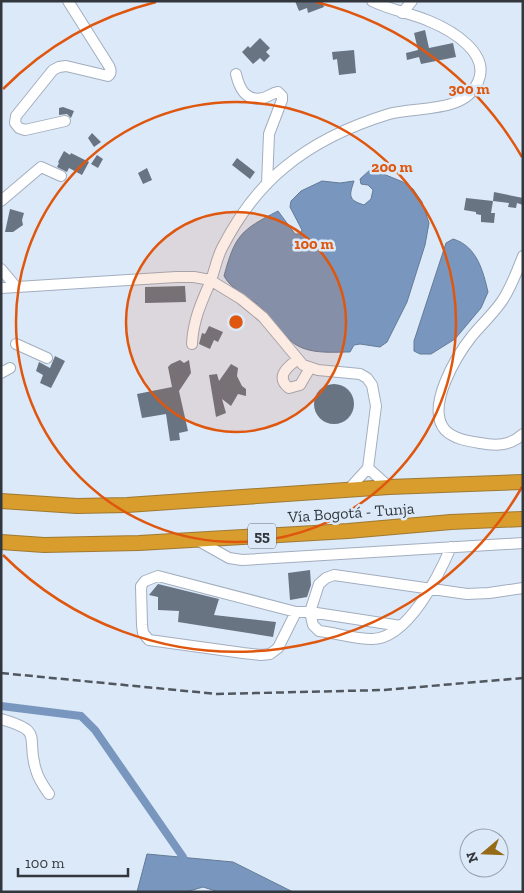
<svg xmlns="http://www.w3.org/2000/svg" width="524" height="893" viewBox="0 0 524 893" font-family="'Zilla Slab',serif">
<rect width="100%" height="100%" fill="#dce9f9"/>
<path fill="#7997be" stroke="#647a97" d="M371,169L403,182L413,189L422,202L429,223L425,245L407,302L387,342L380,347L360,344L354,345L350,352C331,352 305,355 290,340C280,330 272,318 262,308C250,297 232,291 224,276C235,235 241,230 278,211L295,234H300L302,230L290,207L291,201L301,191L322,181L340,183L354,181C349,196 348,200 364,205L371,199L373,190L368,185L361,184L360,179Z
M453,239C477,246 483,271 488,292L481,308L455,339L431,354H420L414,351V341L446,243Z
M147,854L233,862L293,892H219L203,887L186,892H137Z"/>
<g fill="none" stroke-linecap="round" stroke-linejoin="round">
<path stroke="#7997be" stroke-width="8" d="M1,706L81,716L95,730L183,857"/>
</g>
<path fill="#697483" d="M295,1H322L324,7L308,13L307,8L299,11Z
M425,30L429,48L453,43L456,57L421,64L419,57L407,60L406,53L418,50L414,33Z
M260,38L270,48L266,52L270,56L264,62L260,58L253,64L242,52L248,46L250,48Z
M354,50L356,73L339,75L337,59L333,60L332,52Z
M63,107L74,111L71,118L67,114L59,115V108Z
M92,133L101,142L94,147L88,138Z
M64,151L70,155L71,153L89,162L82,175L69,168L67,172L57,167L59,163L58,162Z
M97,155L103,159L98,168L91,164Z
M237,158L255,172L250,179L232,165Z
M147,168L152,180L143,184L138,173Z
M494,192L523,198V205L517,203L516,208L508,207L509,203L493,201Z
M466,198L493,201L491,213H495L494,223L481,222V215L476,214V212L464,210Z
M10,209L24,213L22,220L23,225L13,232H5Z
M185,286L186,302L145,303V287Z
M209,326L223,332L218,342L214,340L210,349L199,344L202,333L205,334Z
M55,356L65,361L51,388L40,383L43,375L36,371L39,362L50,368Z
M180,360L184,363L189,360L191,373L179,391L188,431L179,433L180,440L170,441L166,414L142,418L137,394L172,387L168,367L171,364Z
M231,364L238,368L237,376L242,386L246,389V396L238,394L231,406L222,399L226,413L216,417L209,375L217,374L219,381Z
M314 404a20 20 0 1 1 40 0a20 20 0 1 1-40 0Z
M310,570L311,585L307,597L290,600L288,573Z
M158,584L219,599L214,615L276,622L273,637L178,622L179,611L158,610V597L149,595Z"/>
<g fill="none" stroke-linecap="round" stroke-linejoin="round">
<g stroke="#a2aebe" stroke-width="12">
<path id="minor" d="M402,13L412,1
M236,74C239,87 245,102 263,98C268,97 272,93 278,92L282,96V100L269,134L267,184
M65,121L25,130L19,128L15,123L16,116L53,70L59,67L66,66L108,76C112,73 111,70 109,66L68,1
M1,201L41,167L61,176
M523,256C517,271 511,288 502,301C493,314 482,324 472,336C457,355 425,407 445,430C454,439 468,441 480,443C496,446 510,446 523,434
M1,269L16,287
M1,288L176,277H194L210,280L241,299L263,317L303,365L318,370L360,374L367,378L372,385L376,406L368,468L348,490
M16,344L47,358
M192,344C193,320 202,301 211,280C215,269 217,258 222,248C237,219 259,188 285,167C314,143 353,125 389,114C416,106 464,114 478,82C491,53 451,30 429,21C410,13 390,10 372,1
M298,359C287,367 275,377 289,388L300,385L310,368
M1,373L10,368
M368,468L389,487
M197,540L229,558L242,560L523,543
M451,547C439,575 408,639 372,639C355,639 336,633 319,631L313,625L310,612L319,584L326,578L334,575L467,594L489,593L523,588
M296,612L278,648L270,654L261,655L243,653L149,640L143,633L142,625L141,586L145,581L158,576L296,612H310L401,626
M1,719C46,732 25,736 36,770C38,778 44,787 49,794"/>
</g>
<g stroke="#9e7933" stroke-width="16">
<path id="highway" d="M1,501L77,506L127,505L389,487L523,482
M1,542L44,545L139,543L348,531L451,522L523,519"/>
</g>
<use href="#minor" stroke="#fff" stroke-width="10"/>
<use href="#highway" stroke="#d89d2d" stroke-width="14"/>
<path stroke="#51575f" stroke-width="2.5" stroke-dasharray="8 4" stroke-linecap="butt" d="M1,673L217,694L384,690L523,678"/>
</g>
<circle cx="236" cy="322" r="110" fill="#df570e" fill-opacity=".12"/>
<g fill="none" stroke="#df570e" stroke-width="2.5">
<circle cx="236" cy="322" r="110"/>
<circle cx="236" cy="322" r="220"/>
<path d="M522 487A330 330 0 0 1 3 555M3 89A330 330 0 0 1 156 2M316 2A330 330 0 0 1 522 157"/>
</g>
<g text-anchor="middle" stroke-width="5" stroke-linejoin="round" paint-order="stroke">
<rect fill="#dce9f9" stroke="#656c75" stroke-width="1" x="248" y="523.5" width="28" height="25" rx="4"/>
<g font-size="15" font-weight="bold" fill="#32373d">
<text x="262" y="541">55</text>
</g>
<g font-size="16" fill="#32373d" stroke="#dce9f9">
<text transform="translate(351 512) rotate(-4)" y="6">Vía Bogotá - Tunja</text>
</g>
</g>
<circle cx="236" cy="322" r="8" fill="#df570e" stroke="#dce9f9" stroke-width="2.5"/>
<g font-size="15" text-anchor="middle" font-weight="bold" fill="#df570e" stroke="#dce9f9" stroke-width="5" stroke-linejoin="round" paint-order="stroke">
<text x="469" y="94">300 m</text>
<text x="392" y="172">200 m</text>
<text x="314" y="249">100 m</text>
</g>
<rect width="524" height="893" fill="none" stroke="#32373d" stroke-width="5"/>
<g transform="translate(484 853) rotate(251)"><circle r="24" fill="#dce9f9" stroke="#98a2ae"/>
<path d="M0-4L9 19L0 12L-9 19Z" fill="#966b17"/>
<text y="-8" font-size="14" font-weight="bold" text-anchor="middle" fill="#32373d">N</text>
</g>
<path d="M18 868v8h110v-8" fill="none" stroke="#32373d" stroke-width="2.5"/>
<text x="25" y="868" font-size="15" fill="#32373d" stroke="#dce9f9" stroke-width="4" paint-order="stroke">100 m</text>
</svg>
